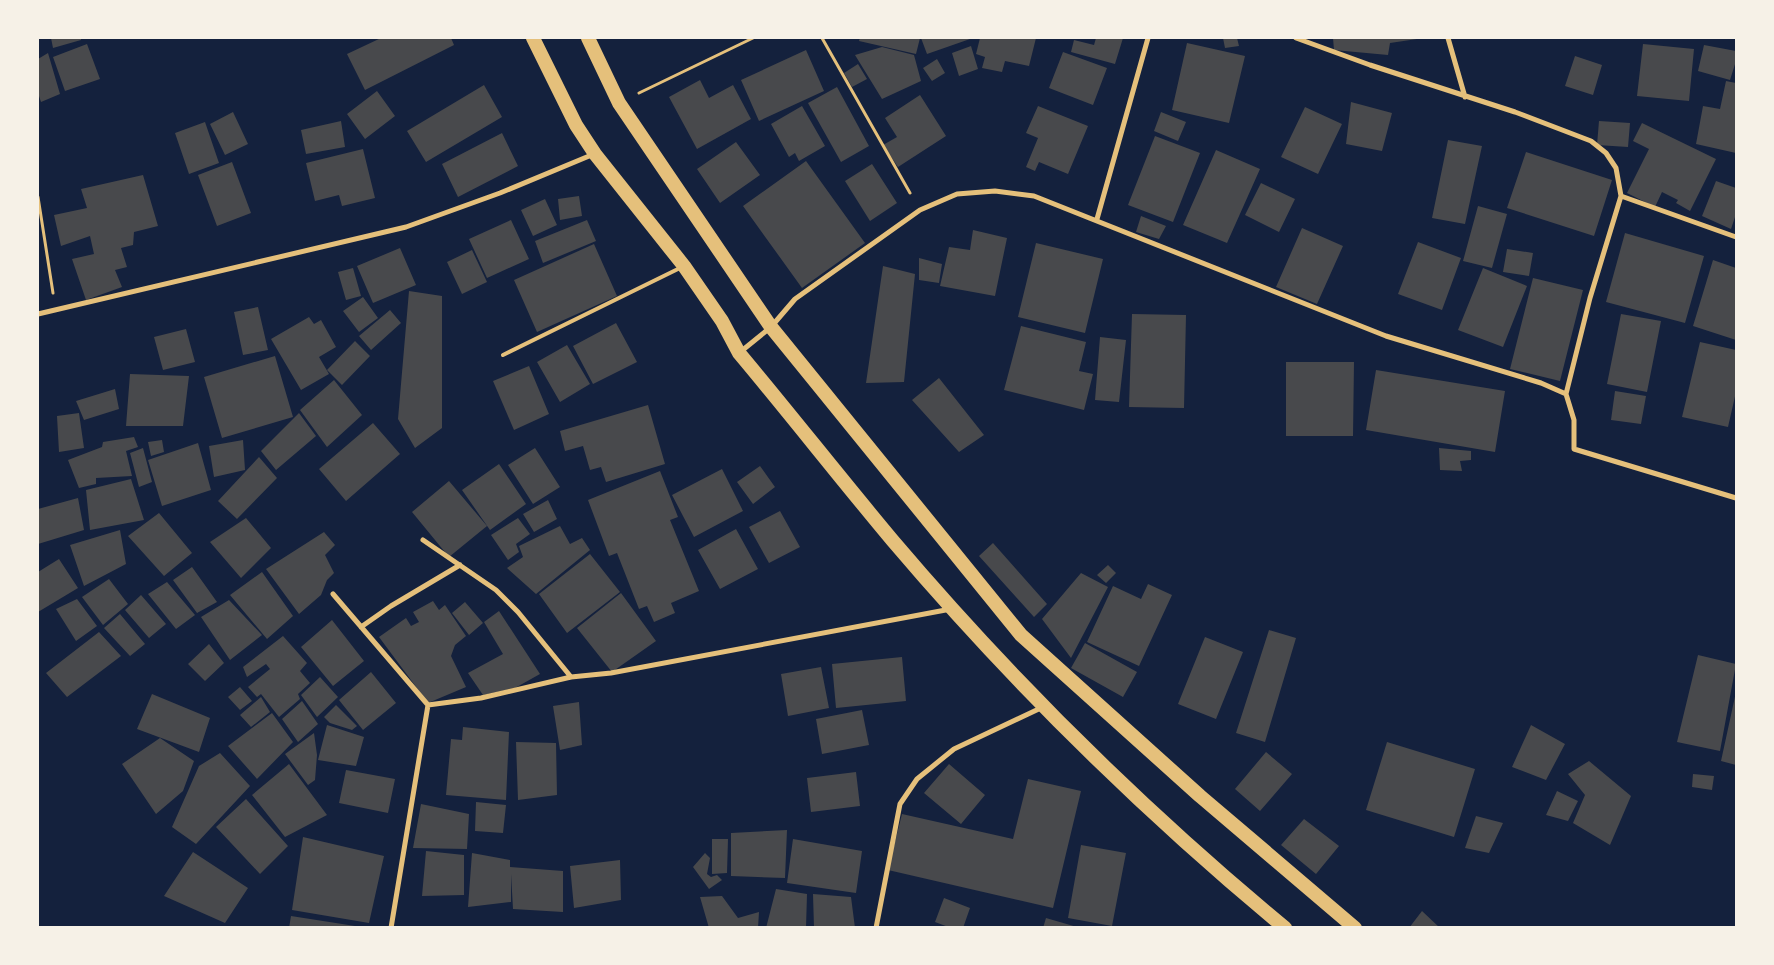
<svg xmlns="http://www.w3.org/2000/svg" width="1774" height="965" viewBox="0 0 1774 965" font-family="Merriweather,serif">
<rect width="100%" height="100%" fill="#14213d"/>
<path fill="#48494c" d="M51,38H81V40L53,48Z
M381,38H451L454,45L365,90L347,54Z
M860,38H920L916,54L859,41Z
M921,38H969L970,39L927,54Z
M980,38H1036L1029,66L1005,61L1002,72L982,68L985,57L976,54Z
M1096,38H1123L1115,64L1071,52L1074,40L1094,45Z
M1223,38H1237L1239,46L1225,48Z
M1333,38H1416L1417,39L1390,43L1388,55L1334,50Z
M1187,43L1245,56L1229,123L1172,110Z
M87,44L100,79L65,91L53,57Z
M1643,44L1694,49L1689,101L1637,96Z
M1704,45L1736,51V61L1730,80L1698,71Z
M971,46L978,69L959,76L952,53Z
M882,47L914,55L921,81L882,99L855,55Z
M806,50L824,91L759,121L741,80Z
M1063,52L1107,68L1093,105L1049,88Z
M48,53L60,94L41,102L38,93V59Z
M1575,56L1602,65L1593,95L1565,86Z
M937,59L945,73L932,81L923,68Z
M858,64L867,79L852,87L844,73Z
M700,80L709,98L733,85L751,119L697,149L669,97Z
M1726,81L1736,83V153L1696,144L1703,106L1720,109Z
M484,85L502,117L426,162L407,131Z
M837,87L869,146L841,162L808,103Z
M377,91L395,116L365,139L347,114Z
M920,95L946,136L898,167L883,145L897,137L885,118Z
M1351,102L1392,113L1382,151L1346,144Z
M802,106L825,146L799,161L795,153L789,157L771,124Z
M1038,106L1088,126L1068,174L1039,162L1035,171L1026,167L1038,138L1026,133Z
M1305,107L1342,124L1318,174L1281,157Z
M233,112L248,144L225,155L210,124Z
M1161,112L1186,122L1178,141L1154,131Z
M341,121L345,147L306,154L301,130Z
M1599,121L1630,123L1628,147L1597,145Z
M205,122L219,163L189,174L175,133Z
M1642,123L1716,159L1690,211L1676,203L1678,200L1662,192L1655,207L1627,193L1649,149L1633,141Z
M502,133L518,166L458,197L442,164Z
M1155,136L1200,153L1173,222L1128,205Z
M1448,140L1482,146L1465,224L1432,218Z
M736,142L760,175L720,203L697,169Z
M363,149L375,198L342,206L339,195L315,201L306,163Z
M1216,150L1260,169L1227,243L1183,225Z
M1526,152L1612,180L1594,236L1507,208Z
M806,161L865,243L802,288L743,206Z
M232,162L251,213L217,226L198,175Z
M872,164L897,203L870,221L845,181Z
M143,175L158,226L134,232L133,245L121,248L127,267L115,270L122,287L86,300L72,259L94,254L90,236L61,246L54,215L87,208L81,189Z
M1716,181L1736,188V214L1731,229L1702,216Z
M1261,183L1295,199L1279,232L1245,215Z
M579,196L582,216L560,220L558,199Z
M545,199L557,225L533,236L521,210Z
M1478,206L1507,214L1492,268L1463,261Z
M1141,216L1166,226L1159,239L1136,232Z
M511,220L529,259L487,278L469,239Z
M587,220L596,241L543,263L535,241Z
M1302,228L1343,246L1317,304L1276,287Z
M973,230L1007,238L995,296L940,286L949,247L970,250Z
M1625,233L1704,256L1685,323L1606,302Z
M1418,242L1461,258L1442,310L1398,294Z
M1036,243L1103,259L1085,333L1018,317Z
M594,244L617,296L537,332L514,280Z
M400,248L416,285L373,303L357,266Z
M1507,249L1533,253L1529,276L1503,272Z
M472,250L487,282L462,294L447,262Z
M919,258L942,264L939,283L919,280Z
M1713,260L1736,268V340L1693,326Z
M883,266L915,274L904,382L866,383Z
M353,268L361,296L346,300L338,272Z
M1483,268L1527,286L1503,347L1458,330Z
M1533,278L1583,290L1560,381L1510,369Z
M409,291L442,296V428L415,448L398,419Z
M363,297L378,318L359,332L343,311Z
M258,307L268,350L243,355L234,312Z
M390,310L401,323L371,350L359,336Z
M1132,314L1186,315L1184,408L1129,407Z
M1621,314L1661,321L1647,392L1607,384Z
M309,317L314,324L321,320L336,347L319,357L329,374L301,390L271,339Z
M616,323L637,362L593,384L573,346Z
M1021,326L1086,342L1079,371L1093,374L1084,410L1004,390Z
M186,329L195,362L163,370L154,337Z
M1100,337L1126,340L1119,402L1095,400Z
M355,341L370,356L342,385L327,370Z
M1700,342L1736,350V392L1728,427L1682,417Z
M567,345L590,384L560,402L537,362Z
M275,356L293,417L222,438L204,377Z
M1286,362H1354L1353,436H1286Z
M529,366L549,414L514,430L493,381Z
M1376,370L1505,391L1495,452L1366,430Z
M130,374L189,376L183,426H126Z
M939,378L984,435L959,452L912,400Z
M334,380L362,415L327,447L300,410Z
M115,389L119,409L84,420L76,401Z
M1615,391L1646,396L1641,424L1611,420Z
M648,405L665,464L606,482L601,467L590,470L583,446L565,451L560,431Z
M79,413L84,448L59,452L57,416Z
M299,413L316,436L276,470L261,451Z
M373,423L400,454L346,501L319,469Z
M134,437L138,447L126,451L132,476L96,478V484L79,488L68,460L102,447L103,442Z
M162,440L164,452L151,456L148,442Z
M243,440L245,470L214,477L209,446Z
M198,443L211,490L162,506L148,460Z
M143,448L152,482L139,487L130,453Z
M535,448L560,487L533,504L508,465Z
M1439,448L1471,451V460L1460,461L1462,471L1440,470Z
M259,457L277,478L237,519L218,501Z
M499,464L526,504L490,530L462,490Z
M760,466L775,487L753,504L737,482Z
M722,469L743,511L694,537L672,495Z
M660,471L678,517L670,520L699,591L671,603L675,613L654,622L647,606L639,609L617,553L609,556L588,500Z
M131,479L144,520L90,530L86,490Z
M449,481L487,526L449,557L412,512Z
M78,498L84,530L38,544V509Z
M548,500L557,519L534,532L523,514Z
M780,511L800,547L769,563L749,527Z
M159,513L192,553L164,576L128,536Z
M246,518L271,548L241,578L210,542Z
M518,518L530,534L516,544L519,552L508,560L491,535Z
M560,526L570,544L582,538L590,550L536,594L507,568L523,557L519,546Z
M736,529L758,569L720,589L698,550Z
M120,530L126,564L84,586L70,545Z
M324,532L335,545L325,555L334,573L327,580L321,595L299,614L266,569Z
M993,543L1047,604L1034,617L979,556Z
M590,554L620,592L567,633L539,594Z
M59,559L78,588L38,612V572Z
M1108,565L1116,573L1106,583L1097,575Z
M192,567L217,602L197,613L173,580Z
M262,572L293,616L267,639L230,595Z
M1081,573L1108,587L1071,658L1042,619Z
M109,579L128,604L103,625L82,597Z
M167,582L195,615L176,629L148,594Z
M1148,584L1172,595L1139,666L1087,642L1113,586L1141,599Z
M621,593L656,641L612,672L577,628Z
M141,595L166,624L149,638L125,610Z
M77,599L97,626L76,641L56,609Z
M229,600L262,635L230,660L201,617Z
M433,601L439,610L445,605L466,636L455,645L451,656L466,687L428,703L379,637L406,618L411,626L419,622L413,612Z
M465,602L483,623L469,635L452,613Z
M499,611L540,674L515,688L483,695L468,673L503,654L484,622Z
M120,614L145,644L130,656L104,628Z
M332,620L364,661L333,686L301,647Z
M1269,630L1296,638L1265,742L1236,733Z
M99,632L121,656L67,697L46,673Z
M283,636L307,663L300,671L310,683L298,694L300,699L279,717L261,694L257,697L248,687L270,669L266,664L247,677L243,667Z
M1205,637L1243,652L1216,719L1178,704Z
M1085,643L1137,672L1123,697L1071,668Z
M209,644L224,663L205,681L188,664Z
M1698,655L1736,664L1720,751L1677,742Z
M902,657L906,701L836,708L832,664Z
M821,667L829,708L788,716L781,674Z
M371,672L396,703L363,730L339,700Z
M320,677L338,697L317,717L301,695Z
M240,687L252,701L240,710L228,697Z
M1736,692V765L1721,761Z
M152,694L210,718L199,752L137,729Z
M261,697L270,712L251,727L240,715Z
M302,701L318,724L298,742L282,719Z
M579,702L582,745L560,750L553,706Z
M336,705L357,726L352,730L330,723L324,717Z
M862,710L869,745L822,754L816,719Z
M272,713L293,742L257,779L228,746Z
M327,725L364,737L356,766L318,760Z
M1531,725L1565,744L1546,780L1512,767Z
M463,727L509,732L506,800L446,795L451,739L462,740Z
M314,733L317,755L315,780L308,785L285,754Z
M160,738L194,761L183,791L156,814L122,764Z
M516,742L556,743L557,795L518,800Z
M1387,742L1475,769L1454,837L1366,810Z
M1266,752L1292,774L1260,811L1235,789Z
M220,753L250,786L196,844L172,827L199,766Z
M1589,761L1631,796L1610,845L1573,823L1585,795L1568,774Z
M289,764L327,815L285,837L252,795Z
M949,764L985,795L961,824L924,793Z
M346,770L395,779L388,813L339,803Z
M856,772L860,806L811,812L807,778Z
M1693,774L1714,776L1712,790L1692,787Z
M1028,779L1081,791L1053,908L888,870L902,814L1013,839Z
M1557,791L1578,801L1568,821L1546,815Z
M246,799L288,846L260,874L216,827Z
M476,802L506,805L503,833L475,831Z
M421,804L469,814L467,849L413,848Z
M1476,816L1503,823L1489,853L1465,848Z
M1304,819L1339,846L1316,874L1281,845Z
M787,830L785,878L731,876V833Z
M303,837L384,856L369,923L292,910Z
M712,839H728L727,873L712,874Z
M793,839L862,851L856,893L787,883Z
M1081,845L1126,853L1112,926L1068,918Z
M426,851L464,855V895L422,896Z
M193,852L248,888L225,923L164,896Z
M472,853L510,860V867L563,871V912L513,909L511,874V902L468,907Z
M705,853L710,858L707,874L711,877L717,875L722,880L709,889L693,867Z
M620,860L621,900L574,908L570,866Z
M776,889L807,894L806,928H766Z
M813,894L851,897L855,928H814Z
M722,896L738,918L759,912L758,928H709L700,897Z
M944,898L970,908L963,928H951L935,922Z
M1422,911L1440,928H1409Z
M291,916L355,926V928H289Z
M1046,918L1077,927V928H1043Z"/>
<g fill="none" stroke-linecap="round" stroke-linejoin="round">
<path stroke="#e5c07b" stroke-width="3" d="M822,38L910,193
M639,93L753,38
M38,197L53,293"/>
<path stroke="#e5c07b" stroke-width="4" d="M503,355L680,268"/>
<path stroke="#e5c07b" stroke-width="5" d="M1296,38L1370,65L1515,112L1591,141L1606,153L1616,168L1621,196L1736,237
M1448,38L1465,97
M1621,196L1590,298L1566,394L1574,420V449L1736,498
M1097,219L1148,38
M38,314L406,227L500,193L594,154
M739,353L771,327L795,299L920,210L957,194L995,191L1034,196L1386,336L1541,383L1566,394
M423,540L496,590L518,612L571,677
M333,594L428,705
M361,627L391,606L460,565
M391,928L428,705L481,698L571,677L611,673L951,609
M876,928L900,804L917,779L954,749L1043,707"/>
<path stroke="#e5c07b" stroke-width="14" d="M533,38L576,125L595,154L684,266L722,321L739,353C791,415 841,479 893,541C1011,680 1145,812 1285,928
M588,38L619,103L771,327L1021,635L1200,796L1355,928"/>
</g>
<rect width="1774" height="965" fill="none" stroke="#f6f1e7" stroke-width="78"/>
</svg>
